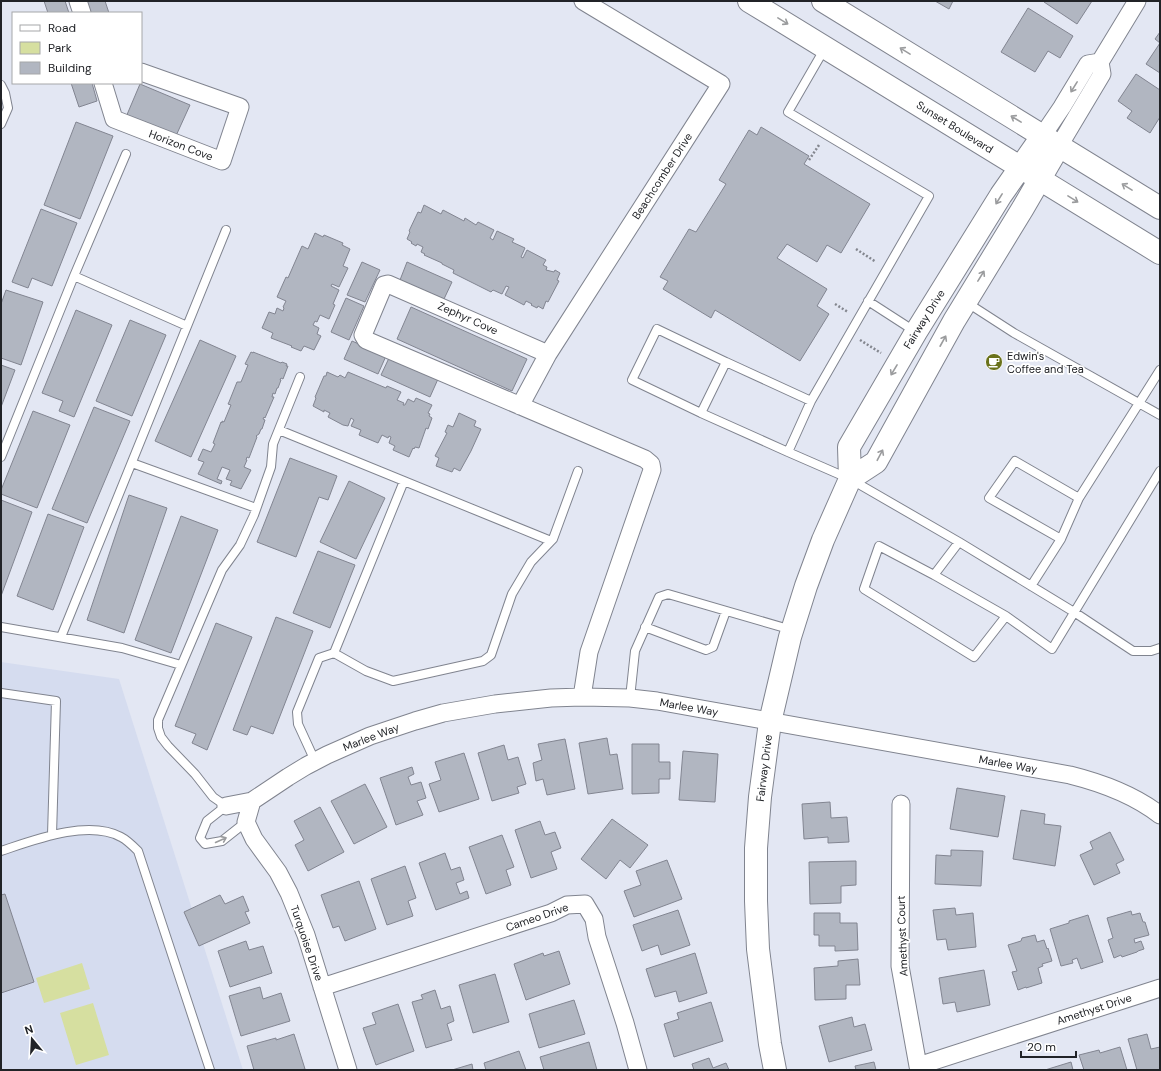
<svg xmlns="http://www.w3.org/2000/svg" width="1161" height="1071" viewBox="0 0 1161 1071" font-family="'DM Sans',sans-serif">
<rect width="100%" height="100%" fill="#e3e7f3"/>
<path fill="#d5dcef" d="M1,662L119,679L243,1070H1Z"/>
<path fill="#d6dfa0" d="M82,963L90,989L44,1003L36,978Z
M93,1003L109,1055L76,1065L60,1013Z"/>
<path fill="#b1b6c1" stroke="#828591" d="M44,1H65L69,13H48Z
M85,1H105L109,13H89Z
M935,1H953L949,9Z
M1044,1H1092L1077,24L1044,2Z
M1028,8L1073,36L1060,58L1048,51L1035,72L1001,52Z
M1160,32V73L1146,64L1160,43L1155,39Z
M1136,74L1160,90V117L1150,133L1127,118L1132,111L1118,101Z
M71,83H92L97,101L79,107Z
M140,84L190,105L175,138L126,117Z
M76,122L113,136L80,219L44,205Z
M761,127L809,156L804,164L870,204L841,253L827,245L817,262L787,244L777,258L827,289L817,306L829,314L800,361L715,310L711,318L663,289L668,281L660,277L689,229L696,232L726,184L719,180L749,130L757,135Z
M424,205L441,214L443,210L464,221L465,218L476,225L478,222L494,230L490,238L493,240L497,231L514,239L512,242L525,248L521,257L523,258L527,250L546,260L543,265L547,267L546,270L554,272L555,270L560,273L557,280L559,281L548,302L546,301L543,309L538,306L537,308L531,305L532,304L526,301L524,305L505,295L509,287L506,286L502,294L493,290L491,292L453,273L454,270L442,264V263L424,255L425,254L421,252L423,247L417,244L416,246L411,243L412,242L407,239L410,232L409,231L418,212L421,213Z
M41,209L77,223L52,286L32,278L28,288L12,282Z
M315,233L323,237L324,235L343,243L342,245L350,249L343,266L348,268L339,287L332,284L331,286L339,290L333,304L335,305L329,319L320,315L317,322L315,321L313,325L319,328L317,334L321,336L314,350L304,346L301,351L291,347L292,346L271,338L273,333L262,328L269,312L275,314L277,308L283,311L284,308L283,307L286,301L277,297L286,277L288,278L302,246L308,249Z
M362,262L380,270L365,302L347,295Z
M407,262L452,282L444,299L400,280Z
M6,290L43,302L21,365L1,358V304Z
M346,298L364,306L349,340L331,332Z
M411,307L527,359L512,391L397,339Z
M76,310L112,325L74,417L59,411L63,401L42,393Z
M130,320L166,335L132,416L96,401Z
M200,340L236,356L191,457L155,441Z
M352,341L386,356L378,374L344,359Z
M251,352L253,353V352L281,363L282,362L287,364L286,366H288L283,379L281,378L280,380H281L278,388H277L275,394L273,393L272,397H274L265,418L264,417L263,419L265,420L262,429H261L259,434L256,436L257,437L249,458L247,457L246,460H247L244,467L251,470L241,489L230,485L232,481L226,479L230,470L222,467L217,479L222,481L221,484L198,474L204,462L198,460L203,449L211,452L215,444L213,443L221,422L222,423V421L224,422L231,405L228,404L229,402L237,382H241L248,365L245,364Z
M389,358L438,379L430,397L381,375Z
M1,365L15,370L1,407Z
M327,372L338,377L340,375L345,378L348,372L386,388L387,386L401,392L397,400L404,403L403,405H405L408,399L414,402L416,398L432,405L428,413L430,414L429,416L432,418L428,429L426,428L419,448L415,447L414,449L413,448L409,457L393,450L395,446L389,443L391,437L389,436L388,438L382,435L378,443L359,435L361,430L351,426L354,420L351,418L348,426L343,425L328,417L330,413L324,410V412L313,406L316,398L315,397L324,376H326Z
M94,407L130,421L87,523L52,509Z
M33,411L70,425L37,508L1,494V490Z
M459,413L476,421L474,426L481,429L471,451L460,471L454,468L452,472L436,466L439,458L435,456L447,433L445,432L448,425L453,427Z
M290,458L337,476L328,500L319,497L296,557L257,542Z
M349,481L385,498L356,559L320,542Z
M129,495L167,508L124,633L87,620Z
M1,500L32,512L1,596Z
M48,514L84,527L53,610L17,596Z
M181,516L218,530L171,653L135,640Z
M318,551L355,565L330,628L293,613Z
M276,617L313,631L273,734L251,726L247,735L233,730Z
M216,623L252,637L207,750L192,743L196,734L175,726Z
M607,738L610,755L617,754L623,789L588,794L579,743Z
M565,739L575,789L547,795L543,779L536,781L533,763L542,760L538,744Z
M632,744H659V762H670V779H659V793L632,794Z
M504,745L508,760L518,757L526,784L517,787L519,793L492,801L478,753Z
M683,751L718,754L715,802L679,800Z
M464,753L479,799L439,812L429,784L441,780L435,762Z
M412,767L414,774L408,777L411,785L421,782L426,798L417,801L423,815L396,825L380,778Z
M365,784L387,827L354,844L331,801Z
M957,788L1005,796L998,837L950,829Z
M830,802L831,818L847,817L849,842L828,843V837L804,839L802,804Z
M320,807L344,852L308,871L295,845L304,840L294,821Z
M1021,810L1045,814L1044,824L1061,826L1055,866L1013,859Z
M612,819L648,845L630,868L620,860L606,879L581,859Z
M540,821L545,835L555,832L561,848L551,852L557,869L531,878L515,830Z
M1110,832L1124,860L1116,864L1120,873L1094,885L1080,855L1093,849L1090,842Z
M502,835L514,867L506,870L511,885L486,894L469,847Z
M951,850L983,851L981,886L935,884L936,855L951,856Z
M445,853L451,870L460,867L464,880L456,883L460,894L467,891L469,898L436,910L419,863Z
M667,860L682,899L634,917L624,891L641,885L636,871Z
M856,861V885L841,886V903L810,904L809,862Z
M405,866L416,898L408,901L413,916L387,925L371,879Z
M359,881L376,929L345,941L339,926L333,928L321,895Z
M5,894L34,982L1,993V895Z
M220,895L225,904L243,896L249,911L245,912L250,923L199,946L184,912Z
M955,908L956,915L973,913L976,947L948,950L946,939L937,940L933,910Z
M678,910L690,945L661,955L658,945L642,951L633,925Z
M1131,911L1132,915L1140,913L1143,922H1145L1149,935L1134,939L1135,943L1141,941L1144,949L1138,951L1137,952L1122,957L1121,955L1114,958L1108,940L1113,938L1107,918Z
M814,913H840V923H857L858,950L835,951V946H819V935H814Z
M1088,915L1103,962L1081,969L1077,958L1072,960L1073,963L1061,966L1050,929L1069,923V921Z
M1035,935L1037,942L1044,940L1047,949L1048,948L1052,961L1042,964L1043,966L1038,968L1042,983L1026,988V987L1018,990L1012,972L1017,971L1008,945L1021,941L1022,938Z
M246,941L249,950L263,946L272,973L230,987L218,951Z
M559,951L570,984L526,1000L514,964L543,953L544,956Z
M695,953L707,993L679,1002L676,991L655,997L646,969Z
M858,959L860,985H846V999L815,1000L814,968L838,966V961Z
M984,970L990,1005L957,1012L955,1002L943,1004L939,978Z
M495,974L509,1022L473,1033L459,985Z
M260,987L263,999L281,993L290,1021L241,1036L229,996Z
M435,990L441,1009L450,1006L454,1021L447,1024L452,1040L426,1048L412,1002L423,999L421,995Z
M574,1000L585,1034L539,1048L529,1014Z
M711,1002L723,1041L674,1057L664,1024L679,1019L677,1013Z
M398,1004L414,1051L376,1065L363,1028L376,1024L372,1013Z
M852,1017L854,1027L865,1024L872,1050L829,1062L819,1026Z
M294,1034L305,1069L301,1070H254L247,1046L276,1038V1040Z
M1147,1034L1151,1049L1160,1047V1070H1137L1128,1039Z
M589,1042L597,1070H544L540,1057Z
M1120,1047L1127,1070H1084L1079,1055L1099,1050L1100,1053Z
M519,1051L526,1070H486L484,1063Z
M709,1058L713,1068L726,1063L729,1070H694L692,1064Z
M874,1062L876,1070H856L855,1066Z
M1071,1062L1073,1070H1045Z
M472,1064L473,1070H452Z"/>
<g fill="none" stroke-linecap="round" stroke-linejoin="round">
<g stroke="#80848f" stroke-width="10">
<path id="lane" d="M825,48L788,112L929,196L811,401L788,452L850,479L959,542L934,575L879,546L864,589L974,657L1006,616L934,575
M1,85L5,93L8,108L1,124
M74,276L187,326
M868,301L916,332
M966,302L1014,333L1160,415
M726,362L657,329L632,380L701,413L726,362L811,401
M701,413L788,452
M279,430L551,541
M1,457L74,276L126,154
M132,463L256,508
M1061,539L1079,498
M959,542L1074,612L1133,651H1151L1160,648
M1031,586L1061,539L989,498L1015,461L1079,498L1160,370
M1006,616L1052,649L1160,471
M1,627L122,648L181,665
M645,627L706,650L713,647L726,611
M61,637L226,230
M334,653L366,671L393,681L483,661L491,655L512,594L531,562L553,539L578,471
M1,693L56,701L52,835
M630,698L635,651L659,597L668,594L792,630
M315,761L298,724L297,712L319,658L334,653L404,481
M246,822L222,841L205,844L200,838L207,821L226,806L213,797L195,774L168,746L161,737L158,728V720L222,570L240,545L254,515L271,467L273,444L300,377
M1,851C34,840 88,819 121,837C127,840 133,846 138,851L210,1070"/>
</g>
<g stroke="#80848f" stroke-width="19">
<path id="street" d="M78,1L82,13
M103,83L114,119L222,161L240,107L141,72
M1043,135L1062,107L1088,64L1100,62
M1059,146L1102,74L1100,62L1137,1
M548,354L388,284L384,285L363,335L366,340L645,459L651,464L652,470L589,652L582,697
M520,406L548,354L721,84L583,1
M252,801L246,822L254,839L278,872L289,893L306,935L348,1070
M901,804L900,966L918,1066
M226,806L252,801L288,777L306,766L327,755L370,736L415,721L443,713L495,704L551,698L582,697L630,698L657,701L1070,775C1102,783 1133,794 1160,815
M322,987L551,913L567,905L585,904L594,919L597,937L625,1023L638,1070
M919,1070L918,1066L1160,988"/>
</g>
<g stroke="#80848f" stroke-width="24">
<path id="secondary" d="M749,1L1160,253
M823,1L1160,208
M850,479L876,462L954,321L1023,208L1059,146
M775,1070L770,1044L758,949L756,901V848L760,797L770,722L790,637L806,586L823,540L850,479L849,447L916,332L1001,195L1043,135"/>
</g>
<path stroke="#83868e" stroke-width="2.5" stroke-dasharray="2 2" stroke-linecap="butt" d="M809,160L819,145
M856,249L876,262
M835,304L848,312
M860,340L881,353"/>
<use href="#lane" stroke="#fff" stroke-width="8"/>
<use href="#street" stroke="#fff" stroke-width="17"/>
<use href="#secondary" stroke="#fff" stroke-width="22"/>
</g>
<defs><path id="oneway-shaft" d="M-6 0H5M1.5-3L5.5 0L1.5 3" fill="none" stroke-width="1.6" stroke-linecap="round" stroke-linejoin="round"/></defs>
<g stroke="#9b9c9e">
<use href="#oneway-shaft" transform="translate(783 21) rotate(31)"/>
<use href="#oneway-shaft" transform="translate(905 51) rotate(-148)"/>
<use href="#oneway-shaft" transform="translate(1074 87) rotate(122)"/>
<use href="#oneway-shaft" transform="translate(1016 119) rotate(-149)"/>
<use href="#oneway-shaft" transform="translate(1127 187) rotate(-148)"/>
<use href="#oneway-shaft" transform="translate(999 199) rotate(122)"/>
<use href="#oneway-shaft" transform="translate(1073 199) rotate(32)"/>
<use href="#oneway-shaft" transform="translate(981 276) rotate(-58)"/>
<use href="#oneway-shaft" transform="translate(943 341) rotate(-61)"/>
<use href="#oneway-shaft" transform="translate(894 370) rotate(121)"/>
<use href="#oneway-shaft" transform="translate(880 455) rotate(-62)"/>
<use href="#oneway-shaft" transform="translate(221 840) rotate(-24)"/>
</g>
<defs>
<g id="cafe-disc" transform="scale(0.9)"><circle r="9.5" fill="#6a721a" stroke="#fff"/><path d="M-5.5-4.5H6V0H3Q3 3.5 0 3.5H-2.5Q-5.5 3.5-5.5 0ZM3-3.2v2h1.7v-2ZM-6 4.5H4V6H-6Z" fill="#fff"/></g>
</defs>
<g fill-rule="evenodd">
<use href="#cafe-disc" x="994" y="362"/>
</g>
<g text-anchor="middle" stroke-width="3.5" stroke-linejoin="round" paint-order="stroke">
<g font-size="11" fill="#212327" stroke="#fff">
<text transform="translate(955 127) rotate(32)" y="4">Sunset Boulevard</text>
<text transform="translate(181 145) rotate(21)" y="4">Horizon Cove</text>
<text transform="translate(662 176) rotate(-57)" y="4">Beachcomber Drive</text>
<text transform="translate(468 318) rotate(24)" y="4">Zephyr Cove</text>
<text transform="translate(924 319) rotate(-58)" y="4">Fairway Drive</text>
<text transform="translate(689 707) rotate(10)" y="4">Marlee Way</text>
<text transform="translate(371 737) rotate(-21)" y="4">Marlee Way</text>
<text transform="translate(1008 764) rotate(10)" y="4">Marlee Way</text>
<text transform="translate(764 768) rotate(-83)" y="4">Fairway Drive</text>
<text transform="translate(537 917) rotate(-19)" y="4">Cameo Drive</text>
<text transform="translate(902 936) rotate(-92)" y="4">Amethyst Court</text>
<text transform="translate(307 943) rotate(71)" y="4">Turquoise Drive</text>
<text transform="translate(1094 1009) rotate(-18)" y="4">Amethyst Drive</text>
</g>
<g font-size="11" fill="#212327" stroke="#fff" text-anchor="start">
<text x="1007" y="360">Edwin's<tspan x="1007" dy="13">Coffee and Tea</tspan></text>
</g>
</g>
<rect width="1161" height="1071" fill="none" stroke="#212327" stroke-width="4"/>
<rect x="12" y="12" width="130" height="72" fill="#ffffff" stroke="#a6a7a9"/>
<rect x="20" y="25" width="20" height="6" fill="#ffffff" stroke="#a6a7a9"/>
<text x="48" y="32" font-size="12" fill="#212327">Road</text>
<rect x="20" y="42" width="20" height="12" fill="#d6dfa0" stroke="#a6a7a9"/>
<text x="48" y="52" font-size="12" fill="#212327">Park</text>
<rect x="20" y="62" width="20" height="12" fill="#b1b6c1" stroke="#a6a7a9"/>
<text x="48" y="72" font-size="12" fill="#212327">Building</text>
<g transform="translate(32 1039) rotate(342)" stroke="#ffffff" stroke-width="3" paint-order="stroke">
<path d="M0-3L7 15L0 10L-7 15Z" fill="#212327"/>
<text y="-6" font-size="11" font-weight="bold" text-anchor="middle" fill="#212327">N</text>
</g>
<path d="M1021 1051v6h55v-6" fill="none" stroke="#212327" stroke-width="2"/>
<text x="1027" y="1051" font-size="12" fill="#212327" stroke="#ffffff" stroke-width="3" paint-order="stroke">20 m</text>
</svg>
